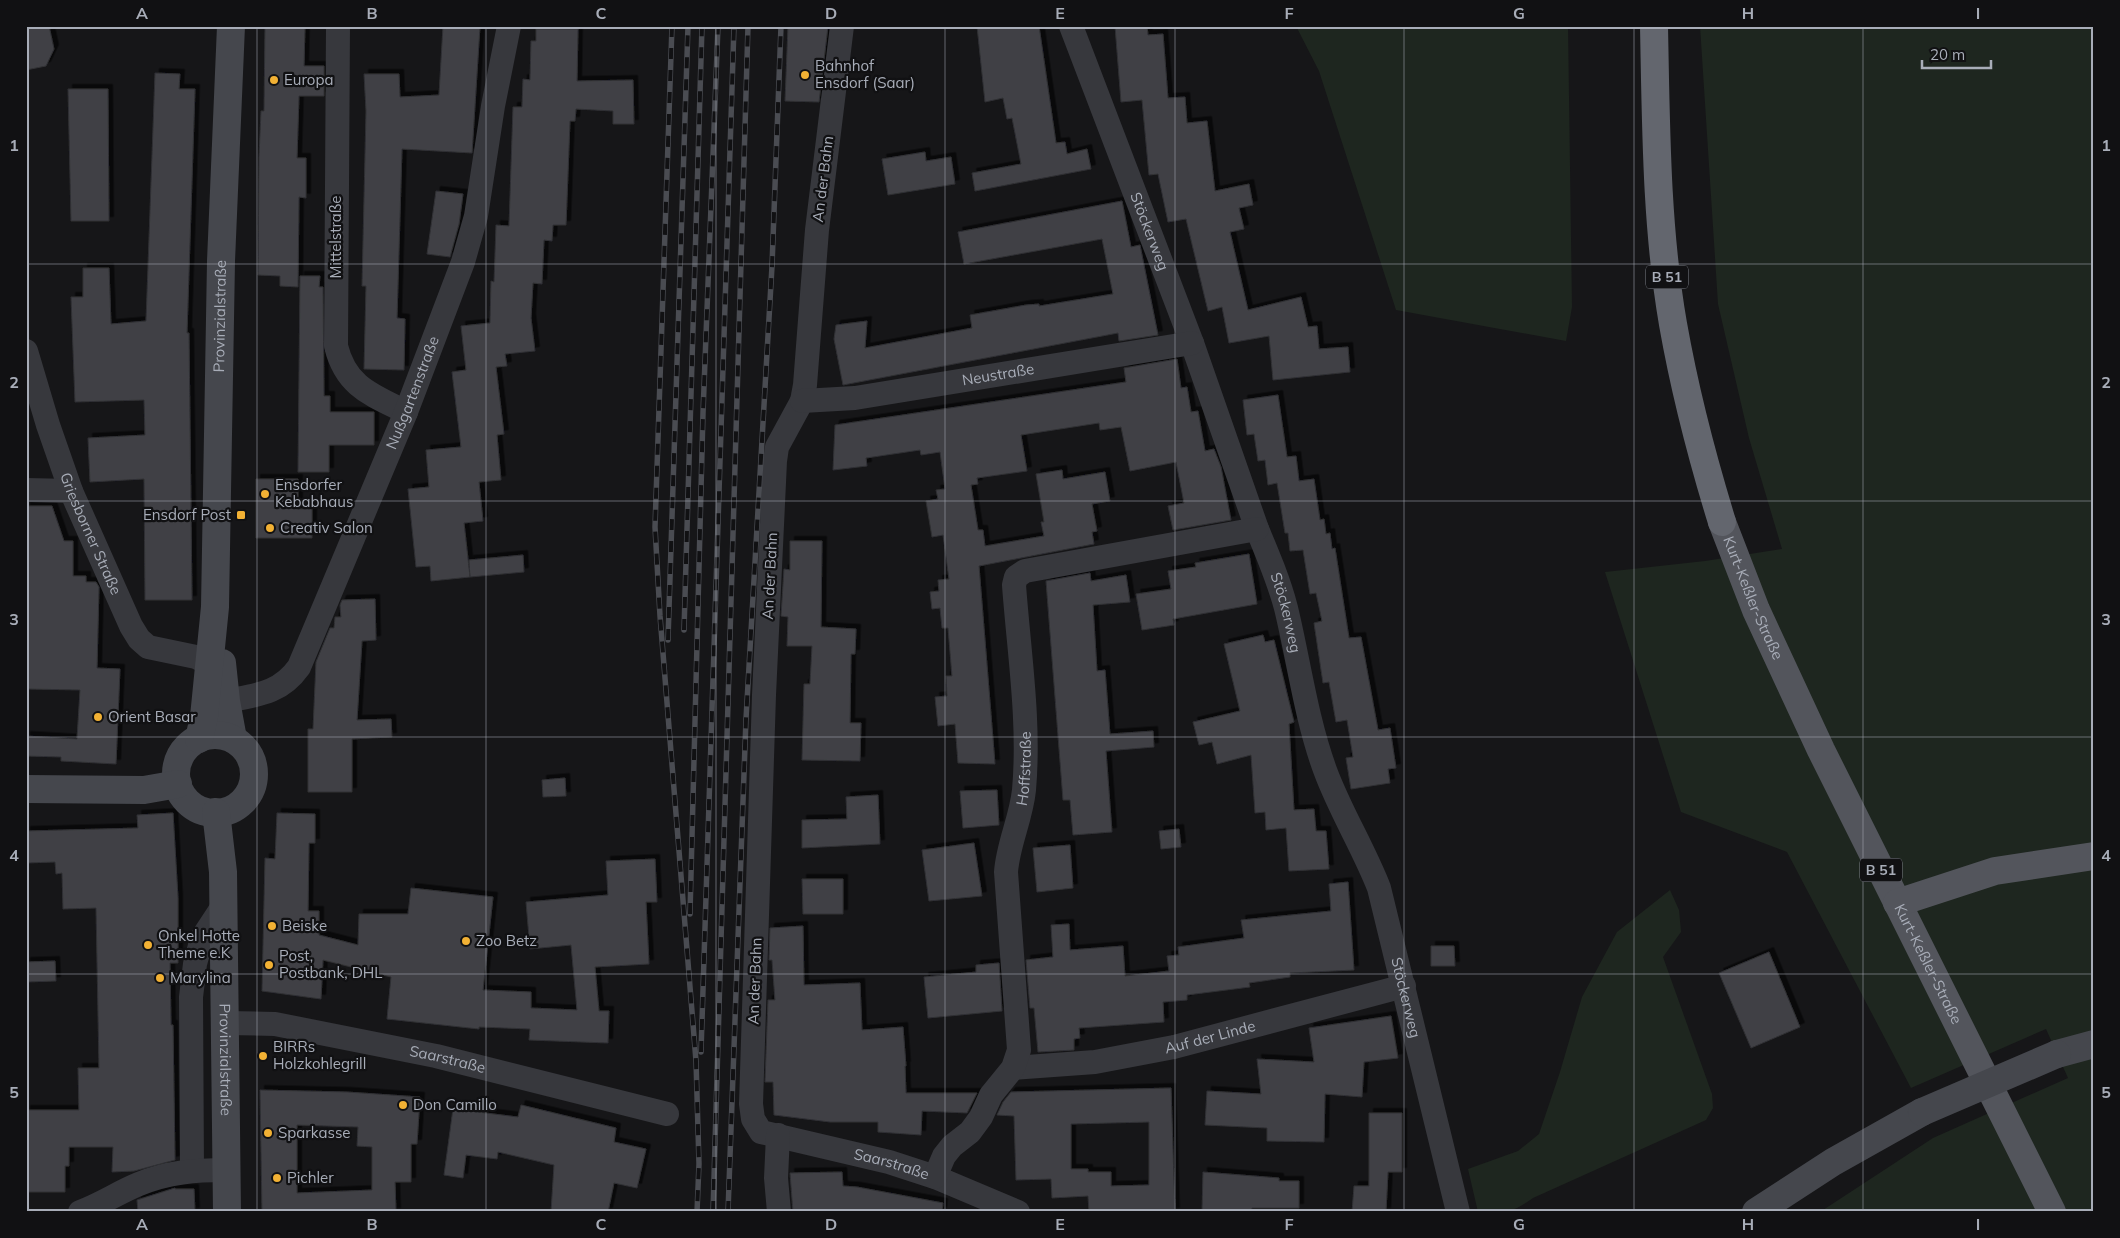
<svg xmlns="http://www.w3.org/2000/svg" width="2120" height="1238" viewBox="0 0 2120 1238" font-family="Mulish,sans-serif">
<defs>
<filter id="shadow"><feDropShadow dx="4.5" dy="-4.5" stdDeviation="0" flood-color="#0009"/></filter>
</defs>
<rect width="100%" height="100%" fill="#161618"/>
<path fill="#1e261f" d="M1296,26H1568L1572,307L1566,341L1396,310L1319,71Z
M1700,26H2094V1212H1820L1933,1138L2068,1078L2046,1029L1911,1088L1787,852L1681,812L1605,572L1705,561L1782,549L1749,438L1718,304Z
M1670,890L1679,910L1681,932L1663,957L1712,1094L1713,1108L1706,1120L1533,1198C1509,1215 1506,1212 1478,1212L1468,1169L1518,1151L1539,1134L1560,1072L1582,997L1617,932Z"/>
<path fill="#404145" stroke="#303034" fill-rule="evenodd" filter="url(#shadow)" d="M26,26H49L54,49L46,66L26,70Z
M265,26H305L304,66H324V96H299L297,158H306V198L299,197L298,287L280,286V276L258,275L259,157L261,111H264Z
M443,26H480L472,153L402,149L397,318L405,319L404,370L364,369L366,286H362L366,111L364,74H399L400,97L439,95Z
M788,26H828L819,102L785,101Z
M977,26H1039L1056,143L1065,142L1067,154L1087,149L1091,169L975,191L972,173L1021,164L1012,118L1007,119L1003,98L985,102Z
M1115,26H1147L1148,35L1163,34L1168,98L1185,97L1187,123L1207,121L1215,191L1249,184L1253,205L1239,208L1244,229L1230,232L1248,310L1301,297L1308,327L1317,326L1319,349L1348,347L1350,372L1273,380L1269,336L1229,343L1222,307L1208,311L1186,219L1168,222L1158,174L1149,175L1142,100L1121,102Z
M536,29H578L577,81L633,80L634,124H613V111L576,109L575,121H570L566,225H553L552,241L544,240L542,284L533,283L531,318L535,351L505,354L507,366L496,367L504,434L497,435L501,480L479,482L483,521L464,523L470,577L431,581L430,566L416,567L408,489L429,487L426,450L461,447L452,372L466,370L461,326L490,323L491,281L494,282L496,225L509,226L513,107H522L523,79L530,80L531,41H536Z
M155,73L180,74L179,89H195L187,333H189L192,600H145L144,479L90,482L88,438L145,435L144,400L75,402L71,297H83V268H109L111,324L146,321Z
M68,89H108L109,221H71Z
M925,152L926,161L951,157L955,184L888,195L882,159Z
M436,191L463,194L459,224L450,257L427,254Z
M1122,201L1131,247L1140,245L1158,335L1119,341L1118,333L843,385L834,339L836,325L867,321L865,348L972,328L970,315L1026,305L1039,304V306L1113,294L1102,239L964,264L958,232Z
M300,276H320L319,287H323L324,396H330V412H374V445H329V472H298Z
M1177,359L1181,388L1187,387L1191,412L1198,411L1205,451L1214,449L1221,467L1231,520L1173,530L1168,506L1184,503L1176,462L1130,471L1121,427L1100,430L1099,423L1021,435L1027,471L977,478L978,484L971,485L978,530H983L985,546L1044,536L1041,522H1044L1036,474L1062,470L1063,479L1105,472L1110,501L1092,504L1097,531L1092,532L1094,544L979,566L995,764L958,763L955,724L938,726L935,697L947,696L946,676H952L948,628H942L940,608L932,609L930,592L939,591L938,580L949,579L943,535L932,537L926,501L938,499L936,490L945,489L940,452L921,455L920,450L866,458L867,466L833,470L835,425L1126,382L1124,368Z
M1278,395L1287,457L1296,456L1299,481L1314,479L1320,520L1324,519L1326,534L1330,533L1332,549L1335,548L1349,638L1361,637L1378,730L1390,728L1396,768L1388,769L1390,783L1351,789L1346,758L1353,757L1347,720L1336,722L1329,682L1323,683L1314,623L1322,621L1316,593L1310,594L1303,550L1290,551L1288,533H1285L1277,483L1268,485L1265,460L1258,461L1254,434L1247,435L1243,400Z
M256,479H298V509H312V538H256Z
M26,506H52L64,541H73V576H86V582H96L99,587L97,668L120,669L116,764L61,761V757L26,756V736L77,739L80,690L28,689Z
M790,541H822L821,627L856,629L855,654H851L850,723H861L860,761L802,760L804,684H810L812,646H787L788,617L781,616L784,569L790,570Z
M1249,554L1257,604L1173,619L1174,625L1142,630L1136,594L1171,589L1168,571L1196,567L1195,563Z
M523,555L524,572L470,577L469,560Z
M1090,573L1091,581L1126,575L1130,602L1093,605L1097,671L1105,670L1110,734L1153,731L1154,747L1106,751L1112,832L1073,835L1070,800H1063L1046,581Z
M375,599L376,640L362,641L357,720L391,719L392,737L352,739V792H308V729H313L316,662L330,628H334L335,617H341L340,605L342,600Z
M1263,635L1265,642L1274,640L1294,722L1289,724L1294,810L1314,809L1316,831H1326L1329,869L1289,871L1286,828L1266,830L1265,812L1255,813L1251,755L1217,764L1212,742L1199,745L1193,722L1240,711L1224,644Z
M565,778L566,796L543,797L542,780Z
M997,790L999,825L963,828L960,791Z
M878,795L880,844L802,848V820L847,819L846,797Z
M173,813L178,898V963H170L171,1025H173L175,1160L134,1171L112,1172L113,1147H69V1166H65V1192H26V1110H79L78,1068H99L96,908L63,909L62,873L56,874L55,862L26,863V831L138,828L137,815Z
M277,813L315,814V843H309L308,911H319V935L358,945L359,914H408L411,888L493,897L483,990L531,992V1008L577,1010L571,945L530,949L526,902L608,895L606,861L655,859L657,902H646L649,964L595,967L599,1011H609L608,1043L529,1040L530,1029L479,1027V1029L387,1019L391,977L323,960L321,999L262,991L265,858L275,859Z
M1179,829L1181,847L1161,849L1159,831Z
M974,843L982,896L929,901L922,850Z
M1070,845L1073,888L1037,892L1033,848Z
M802,879H843V914H803Z
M1348,882L1354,970L1290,973V977L1249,983L1250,987L1187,995V1000L1163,1002L1164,1022L1079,1028L1080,1038L1074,1039V1050L1038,1052L1034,1008H1030L1026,960L1053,957L1051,925L1069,924L1070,950L1123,946L1125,976L1169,971L1167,956L1179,955L1178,947L1244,938L1241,920L1331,911L1329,884Z
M803,926L804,985L860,983L862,1030L903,1027L906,1066H905L906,1093H977L967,1113L922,1111L921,1135L878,1132V1122H830L774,1115L773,1082H765L768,1000H775L772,960H769L770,928Z
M1431,946H1454L1455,966H1431Z
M1769,952L1800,1027L1751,1048L1719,973Z
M55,961L56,981L26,982V962Z
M999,963L1002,1011L928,1018L924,977L976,972V965Z
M1391,1016L1398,1058L1364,1062L1362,1097L1325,1094L1324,1142L1267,1141V1128L1205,1125L1207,1091L1261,1094L1257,1059L1314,1062L1309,1028Z
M1171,1088L1175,1212H1089L1088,1196L1052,1198L1051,1179L1016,1180L1014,1116L997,1115L1003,1102L1011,1092ZM1149,1122V1185L1111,1186V1172H1088V1169H1071V1124Z
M260,1090L347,1092L420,1097L417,1144H411V1182H395L396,1212H262ZM297,1125L358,1127L357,1146L372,1147V1190L297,1193Z
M521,1105L616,1128L614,1142L646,1149L637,1188L614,1183L608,1212H551L554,1165L498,1152L497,1159L466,1155L463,1178L444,1175L453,1109L518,1117Z
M1369,1113H1402V1172H1388L1386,1212H1352L1354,1186H1369Z
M842,1172L843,1186L857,1187L943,1203L942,1212H793L790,1173Z
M1203,1172L1279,1178V1181H1299V1208H1252L1251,1212H1202Z
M175,1188V1189H194L195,1212H138L137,1200Z"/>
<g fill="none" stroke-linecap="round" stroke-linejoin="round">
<g stroke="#37383d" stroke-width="24">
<path d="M338,26L336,346C346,387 372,395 406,412"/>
<path id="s1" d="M842,26L817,230L805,385L802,401L777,447L775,461L764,695L751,1104L753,1119L761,1132L889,1162L935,1177L1018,1212"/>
<path id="s2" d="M1071,26L1192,343L1257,529C1268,555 1279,581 1286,608C1299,662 1306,718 1325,770C1340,811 1363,847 1379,888L1458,1212"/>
<path id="s3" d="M26,351L48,425L71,491L131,626L139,639L148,647L196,657L210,664"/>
<path id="s4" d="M802,401L855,398L1192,343"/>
<path d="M26,490L71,491"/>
<path id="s5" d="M226,701C256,695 280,694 299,667L406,412L463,262L476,216L493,106L509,26"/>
<path id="s6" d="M225,1023L275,1024L436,1056L667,1114"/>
<path id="s7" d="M1013,1068L1095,1062L1174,1047L1404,986"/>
<path d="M778,1135L776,1178L779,1212"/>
<path d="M192,1170L191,997L195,964L202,938L223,906"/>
<path id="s8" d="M935,1177L944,1156L952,1146L970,1132L981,1117L991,1095L1013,1068L1019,1050L1006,872C1008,844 1021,819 1024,790C1030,722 1019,653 1014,585L1016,577L1025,571L1257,529"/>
<path d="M80,1212C100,1205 119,1192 139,1184C168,1172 196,1170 226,1170"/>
</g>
<g stroke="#45474d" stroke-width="28">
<path d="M222,663L226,701L233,739"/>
<circle cx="215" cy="774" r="39"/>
<path id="s9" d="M199,739L204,717L215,607L221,261L231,26"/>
<path d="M26,789L144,790L178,784"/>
<path id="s10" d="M216,812L223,872L227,1212"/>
<path d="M2057,1054L2094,1044"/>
<path d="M1756,1212L1833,1162L1922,1112"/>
</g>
<g stroke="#53555c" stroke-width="28">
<path id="s11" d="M1722,522L1756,610L1821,750L2052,1212"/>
<path d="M1897,903L1995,871L2094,856"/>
</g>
<path stroke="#63666e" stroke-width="28" d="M1654,26C1656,125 1656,226 1673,324C1685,392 1702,457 1722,522"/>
<g stroke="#4a4c52" stroke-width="5.5">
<path id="rail" d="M672,26L655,527L660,616L696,1061L699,1164L697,1212
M684,630L702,26
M668,640L688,26
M690,914L703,413L718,26
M701,1052L734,26
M713,1212L748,26
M728,1212L746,719L772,266L781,26"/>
</g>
<use href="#rail" stroke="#111113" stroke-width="4" stroke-dasharray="11" stroke-linecap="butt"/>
<path stroke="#45474d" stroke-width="28" d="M1922,1112L2057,1054"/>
</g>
<path fill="none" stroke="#a8adb8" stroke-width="1" stroke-opacity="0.55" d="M257,26V1212M486,26V1212M716,26V1212M945,26V1212M1175,26V1212M1404,26V1212M1634,26V1212M1863,26V1212M26,264H2094M26,501H2094M26,737H2094M26,974H2094"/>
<g fill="#f2b134" stroke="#111113" stroke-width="2">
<circle cx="805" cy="75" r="5"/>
<circle cx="274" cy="80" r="5"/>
<circle cx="265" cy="494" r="5"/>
<rect x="236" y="510" width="10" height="10" rx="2.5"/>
<circle cx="270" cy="528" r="5"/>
<circle cx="98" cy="717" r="5"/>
<circle cx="272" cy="926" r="5"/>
<circle cx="466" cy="941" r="5"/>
<circle cx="148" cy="945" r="5"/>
<circle cx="269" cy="965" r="5"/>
<circle cx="160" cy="978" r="5"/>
<circle cx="263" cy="1056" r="5"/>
<circle cx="403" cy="1105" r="5"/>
<circle cx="268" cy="1133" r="5"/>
<circle cx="277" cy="1178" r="5"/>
</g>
<g text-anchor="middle" stroke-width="4.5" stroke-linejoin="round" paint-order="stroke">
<g fill="#111113" stroke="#7b7e86" stroke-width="1">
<rect x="1646" y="265.5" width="42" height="23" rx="4"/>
<rect x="1860" y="858.5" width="42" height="23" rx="4"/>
</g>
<g font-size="14" font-weight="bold" fill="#a8adb8">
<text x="1667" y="282">B 51</text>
<text x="1881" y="875">B 51</text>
</g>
<g font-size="15" fill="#a8adb8" stroke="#111113" text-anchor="start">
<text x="815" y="71">Bahnhof<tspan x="815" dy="17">Ensdorf (Saar)</tspan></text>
<text x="284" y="85">Europa</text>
<text x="275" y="490">Ensdorfer<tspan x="275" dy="17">Kebabhaus</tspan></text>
<text x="231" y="520" text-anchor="end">Ensdorf Post</text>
<text x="280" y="533">Creativ Salon</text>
<text x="108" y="722">Orient Basar</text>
<text x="282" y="931">Beiske</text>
<text x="158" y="941">Onkel Hotte<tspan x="158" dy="17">Theme e.K</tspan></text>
<text x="476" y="946">Zoo Betz</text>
<text x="279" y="961">Post,<tspan x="279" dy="17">Postbank, DHL</tspan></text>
<text x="170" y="983">Marylina</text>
<text x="273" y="1052">BIRRs<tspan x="273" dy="17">Holzkohlegrill</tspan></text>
<text x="413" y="1110">Don Camillo</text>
<text x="278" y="1138">Sparkasse</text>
<text x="287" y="1183">Pichler</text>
</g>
<g font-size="15" fill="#a8adb8" stroke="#111113">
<text transform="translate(823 179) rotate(-83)" y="5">An der Bahn</text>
<text dy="5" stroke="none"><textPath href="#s2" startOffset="220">Stöckerweg</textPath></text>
<text transform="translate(336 237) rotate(-90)" y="5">Mittelstraße</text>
<text dy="5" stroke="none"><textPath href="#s9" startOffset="424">Provinzialstraße</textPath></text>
<text dy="5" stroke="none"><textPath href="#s4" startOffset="198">Neustraße</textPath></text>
<text dy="5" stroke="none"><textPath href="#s5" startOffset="380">Nußgartenstraße</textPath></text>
<text dy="5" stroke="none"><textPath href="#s3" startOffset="194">Griesborner Straße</textPath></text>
<text transform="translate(770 576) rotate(-87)" y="5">An der Bahn</text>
<text dy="5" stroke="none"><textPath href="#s11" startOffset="82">Kurt-Keßler-Straße</textPath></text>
<text dy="5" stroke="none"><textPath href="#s2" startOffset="625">Stöckerweg</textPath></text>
<text dy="5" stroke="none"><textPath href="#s8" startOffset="439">Hoffstraße</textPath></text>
<text dy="5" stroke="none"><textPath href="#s11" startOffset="488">Kurt-Keßler-Straße</textPath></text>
<text transform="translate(755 981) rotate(-88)" y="5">An der Bahn</text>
<text dy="5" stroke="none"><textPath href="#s2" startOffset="1030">Stöckerweg</textPath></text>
<text dy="5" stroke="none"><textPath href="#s7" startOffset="200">Auf der Linde</textPath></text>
<text dy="5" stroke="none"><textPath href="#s10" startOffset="248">Provinzialstraße</textPath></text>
<text dy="5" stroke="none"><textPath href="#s6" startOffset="226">Saarstraße</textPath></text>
<text dy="5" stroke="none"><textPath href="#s1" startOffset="1252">Saarstraße</textPath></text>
</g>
</g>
<rect width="2120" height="1238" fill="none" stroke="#111113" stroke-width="55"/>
<path d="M1922 60v8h69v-8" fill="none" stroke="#a8adb8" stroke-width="2.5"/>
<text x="1930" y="60" font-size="15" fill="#a8adb8" stroke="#111113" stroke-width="4" paint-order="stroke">20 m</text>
<rect x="28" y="28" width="2064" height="1182" fill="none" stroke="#a8adb8" stroke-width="2"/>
<g font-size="16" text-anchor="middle" font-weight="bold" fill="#a8adb8">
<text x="142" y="19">A</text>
<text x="372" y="19">B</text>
<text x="601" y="19">C</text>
<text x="831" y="19">D</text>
<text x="1060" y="19">E</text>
<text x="1289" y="19">F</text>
<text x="1519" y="19">G</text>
<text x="1748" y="19">H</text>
<text x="1978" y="19">I</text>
<text x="14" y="151">1</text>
<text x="2106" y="151">1</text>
<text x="14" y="388">2</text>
<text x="2106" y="388">2</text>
<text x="14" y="625">3</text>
<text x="2106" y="625">3</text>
<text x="14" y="861">4</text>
<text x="2106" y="861">4</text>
<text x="14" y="1098">5</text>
<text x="2106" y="1098">5</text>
<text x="142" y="1230">A</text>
<text x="372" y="1230">B</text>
<text x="601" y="1230">C</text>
<text x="831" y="1230">D</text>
<text x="1060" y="1230">E</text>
<text x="1289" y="1230">F</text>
<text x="1519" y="1230">G</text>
<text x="1748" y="1230">H</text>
<text x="1978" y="1230">I</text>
</g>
</svg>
